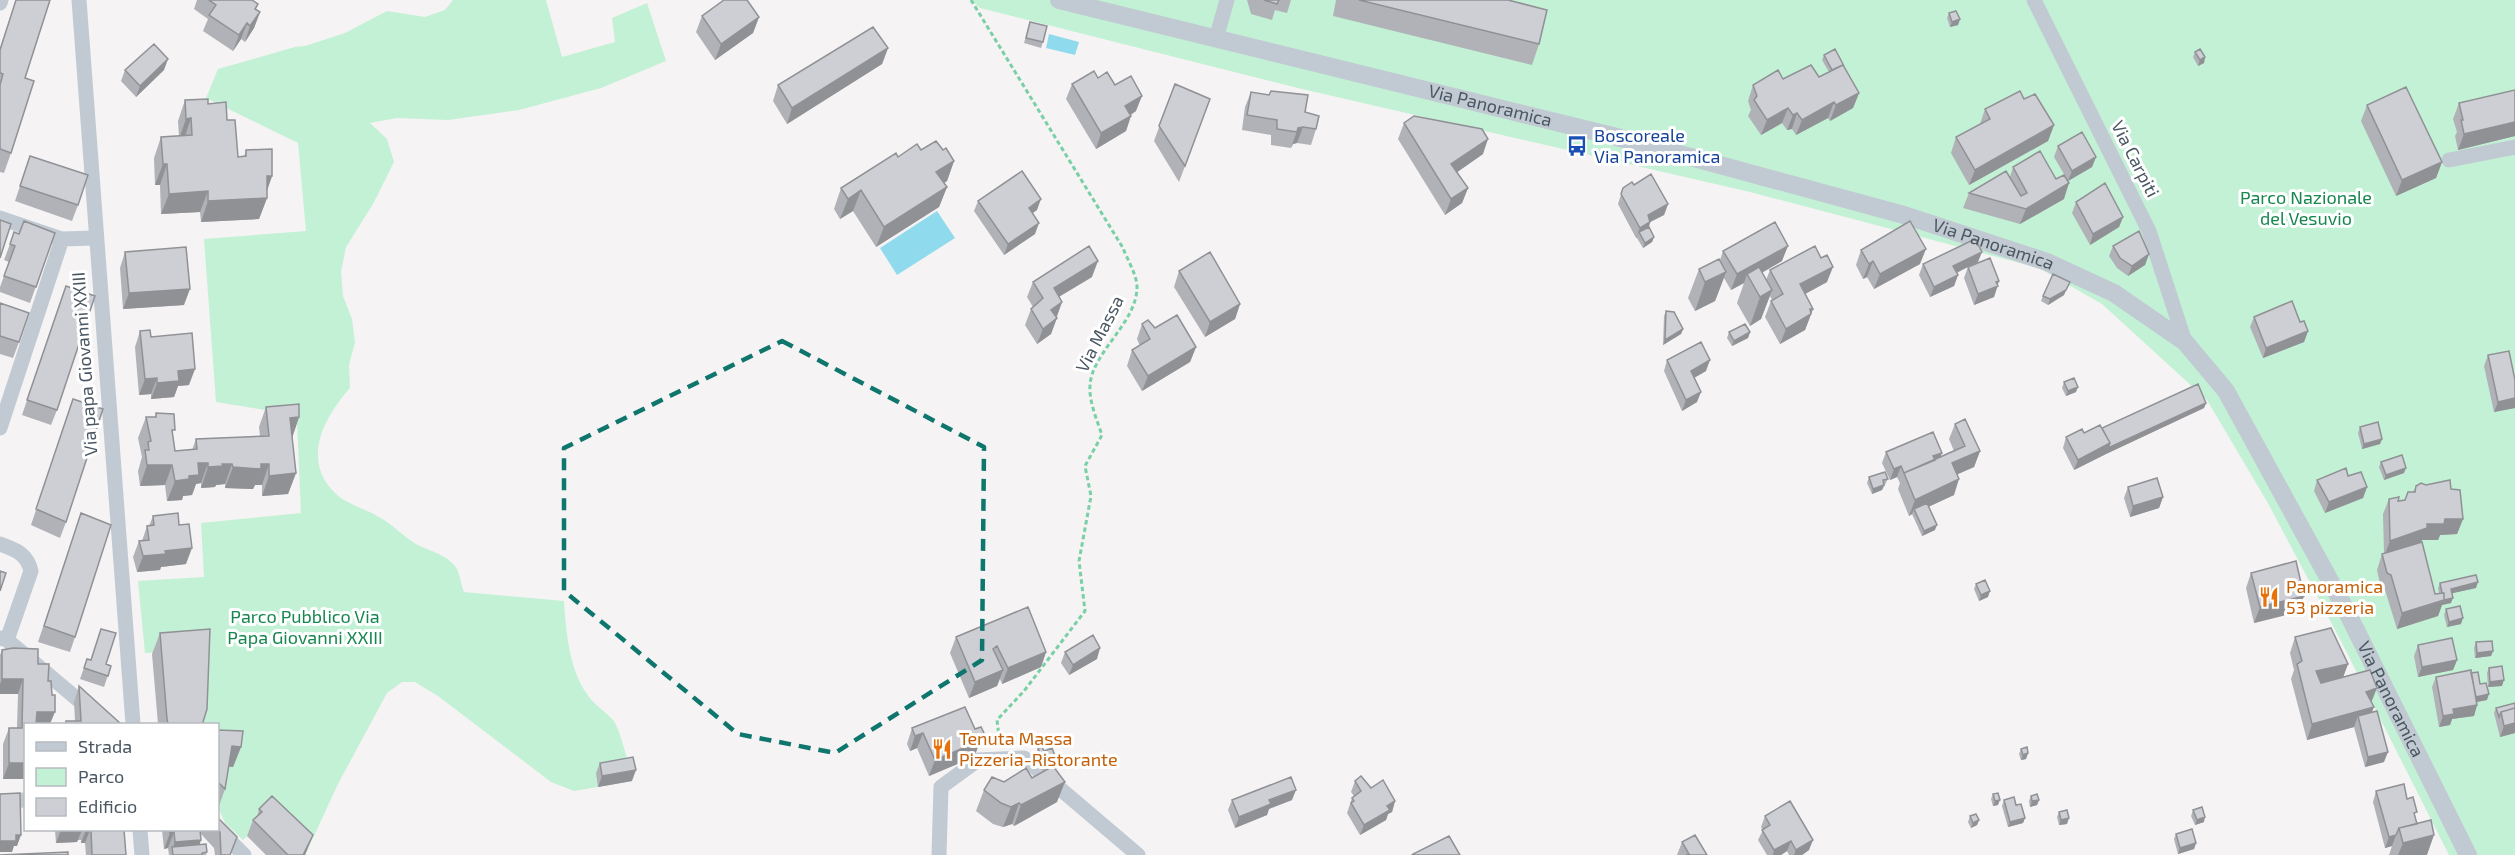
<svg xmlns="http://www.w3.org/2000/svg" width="2515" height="855" viewBox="0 0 2515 855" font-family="'Exo 2',sans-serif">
<rect width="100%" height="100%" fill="#f5f3f3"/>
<path fill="#c3f1d5" d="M453,0H546L562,57L615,42L612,18L647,3L666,61L601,88L519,110L448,120L397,118L370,123L387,139L394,162L373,204L346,247L341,272L343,296L352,319L355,342L349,365L350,388C324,417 301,460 335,493C346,504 366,509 379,517C392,524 403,536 416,544C431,552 444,553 455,566C460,573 461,585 464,592L564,601C566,631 569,669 587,694C594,705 605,711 613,720C620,728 630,769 632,781L574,791L551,782L438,696L415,682H402L387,693L338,784L307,851L266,812L256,827L243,840L225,823L218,807V724H199L178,650L145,653L138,581L204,577L201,523L301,513L297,422L284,413L216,402L204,239L306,231L298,143L206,98L218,69L295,47L305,46L345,33L387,11L425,17L445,10Z
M971,0H2515V855H2449L2342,643L2269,505L2207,400L2102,304L2039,268L1750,192L1302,89L980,8Z"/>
<path fill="#90daee" d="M1049,34L1079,42L1075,55L1046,48Z
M937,211L955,238L897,275L880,248Z"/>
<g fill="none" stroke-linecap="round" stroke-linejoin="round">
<path stroke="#7ad0a6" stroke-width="3" stroke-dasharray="4.5 3" stroke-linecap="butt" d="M971,0L1123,248C1127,259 1137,275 1137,287C1137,323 1091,353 1090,386C1089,402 1097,420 1102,435L1085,466L1091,496L1079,561L1085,611L1024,691L997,720L1000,745"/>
<path stroke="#c1cad2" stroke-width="15" d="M79,0L133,724
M2034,0L2149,231L2185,342
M0,3L1,0
M1216,39L1227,0
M2449,160L2515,147
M0,218L62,239L95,238
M0,428L62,239
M0,544C15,550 27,553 31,571L7,640
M0,638L7,640L107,724
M0,801L26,800
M218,829L244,855
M140,830L142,855
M939,855L941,787L978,760L1024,758L1138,855"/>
<path stroke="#c1cad2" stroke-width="18" id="s1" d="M1059,0L1613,136L1904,215L2047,262L2114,293L2185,342L2226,391L2346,610L2468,855"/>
</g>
<path fill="#b0b2b7" d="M16,0H50L25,78L11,153L4,173L0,172V48Z
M197,0H252L258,4L256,9L260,12L254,28L245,42L241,39L233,51L203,31L208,19L194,9Z
M1247,0H1291L1287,13L1275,10L1272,20L1251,14Z
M1336,0H1508L1539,44L1532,65L1333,16Z
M1949,13L1960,19L1958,25L1950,27L1947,18Z
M702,16L759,17L753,33L715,60L696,32Z
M1030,22L1043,42L1041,48L1024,43Z
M888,48L882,64L787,124L773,101L778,85Z
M2195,52L2205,57L2204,63L2198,66L2193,57Z
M1824,55L1844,66L1859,93L1853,108L1830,121L1828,118L1796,135L1792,129L1787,130L1782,123L1761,135L1748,116L1751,110L1748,101L1753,85L1783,79L1819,77L1829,72L1822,60Z
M125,70H164L136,97L121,81Z
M1098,78L1115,85L1136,111L1131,115L1126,131L1096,149L1066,99L1072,84Z
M1175,84L1210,99L1179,182L1154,141Z
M2515,90V136L2458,150L2455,136L2457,132L2453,119L2459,103Z
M1251,92L1269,95L1305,112L1316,129L1311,145L1297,143L1293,144L1291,148L1271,145V135L1242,130L1245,107Z
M2024,99L2054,125L2048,141L1969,185L1951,153L1956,137L1980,124L1985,109Z
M185,100L208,104L227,120L238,157H244L246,150L272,176L267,191V198L259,219L201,222L200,212L161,214L160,185H155L154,158L161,137L179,136L178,121Z
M2367,105L2442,162L2436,178L2396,196L2361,121Z
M1404,123L1483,154L1457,172L1468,188L1462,203L1445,215L1398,139Z
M2058,146L2096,157L2092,167L2068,181L2054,157Z
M921,150H943L954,161L947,181L944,183L947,187L939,207L876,247L853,211L840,219L834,209L841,188L898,157Z
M30,156L78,205L72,221L15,201Z
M2013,167L2056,179L2064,199L2020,224L1963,208L1969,193L2010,177Z
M1634,185L1668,204L1664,215L1650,222L1649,227L1654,237L1652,242L1643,248L1637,238H1636L1618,204L1623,188Z
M978,201L1037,210L1033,213L1035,234L1004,255L974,211Z
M2076,202L2123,217L2119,227L2090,245L2072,213Z
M55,233L30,303L0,292V287L9,262L4,260L10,244L19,234Z
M2113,246L2149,254L2145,265L2128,276L2117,268L2109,256Z
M1861,250L1920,264L1874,289L1867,277L1863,279L1856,265Z
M1723,251L1782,261L1762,273L1766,280L1770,270L1827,282L1805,294L1813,309L1805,330L1780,344L1765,317L1771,301L1772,300L1770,296L1761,319L1750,326L1737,303L1744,283L1731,290L1724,278L1715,301L1695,311L1688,298L1699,269L1720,260Z
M125,252L184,305L123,309L120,268Z
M1978,262L1998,285L1994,297L1974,305L1964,278L1968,267L1957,273L1958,275L1954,286L1930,297L1919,275L1923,264Z
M1179,271L1240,304L1235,319L1205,337L1174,287Z
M1092,277L1059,297L1062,302L1051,334L1037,344L1025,325L1031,309L1033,307L1027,297L1033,282Z
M2064,295L2048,305L2041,301L2043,296Z
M60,302L57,410L51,425L22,415Z
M0,303L19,342L13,358L0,354Z
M1666,311L1683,329L1681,334L1663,345L1664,316Z
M2254,317L2300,322L2308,331L2304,342L2263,358L2250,327Z
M1142,324L1155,328L1196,347L1190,362L1142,391L1127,366L1132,350L1140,346L1137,339Z
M140,331L151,337L189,385L178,386L174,397L151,399V394L139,395L135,347Z
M1729,332H1750L1748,338L1732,346L1727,338Z
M2488,355L2514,378L2515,376V408L2494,412L2484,366Z
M1667,360L1706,371L1694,378L1697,402L1682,411L1664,371Z
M2064,382L2076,392L2066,396L2062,388Z
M73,399L66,522L60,538L31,525Z
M2206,403L2204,408L2106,454L2074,470L2063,448L2066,437Z
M266,407L299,417L292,438L296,473L288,494L262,496V485H255L253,489L225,488V484L216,485L215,487L201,488V483L196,484L192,495L183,496L182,500L167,501L165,485L140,486L138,471L142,457L138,438L146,417H155L156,413L173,436L175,451L192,450L196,439L260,436L259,427Z
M1955,424L1980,451L1974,467L1957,474L1954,495L1928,507L1935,530L1922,536L1912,514L1909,516L1898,489L1900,483L1897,477L1890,480L1882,463L1886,452L1940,457L1954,451L1949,439Z
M2360,427L2382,439L2380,444L2362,449L2358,433Z
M2381,462L2404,473L2384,480L2379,467Z
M2348,476L2367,487L2363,498L2325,513L2314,491L2317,480Z
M1869,477L1888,479L1882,490L1872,494L1867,483Z
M2426,485L2451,489L2463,519L2457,534L2440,535L2438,540H2422L2421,542L2435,594H2439L2438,588L2440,583L2476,588L2452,593L2451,603L2442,605L2438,616L2397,629L2385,590L2381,588L2377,570L2382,554L2384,553L2383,514L2389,499L2398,501L2405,500L2408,492H2413L2416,486Z
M2128,487L2163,497L2159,508L2130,517L2124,498Z
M81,513L75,637L70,652L38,642Z
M153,516L186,564L161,567L160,570L137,572L133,557L139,541H142L147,526H149Z
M2251,573L2304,596L2298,612L2254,623L2246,588Z
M1976,584L1988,597L1979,601L1974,589Z
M2446,609L2461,624L2447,627L2444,615Z
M101,629L106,664L111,666L104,687L80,679L87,659L91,660Z
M160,633L203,722L204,724H158L152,654Z
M956,637L1046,652L1041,667L1002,684L1000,679L997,686L969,698L950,653Z
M2295,637L2348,664L2343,677L2372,703V712L2384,762L2365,767L2354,727L2307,740L2291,679L2294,670L2290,653Z
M2476,642L2493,651L2491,656L2475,658L2474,648Z
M2418,645L2457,660L2453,670L2418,677L2414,656Z
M38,649L26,724V779H3V744L9,728H17L18,694H0V655L2,650Z
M1065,652L1097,659L1069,675L1061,663Z
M2489,668L2502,686L2488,687L2487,673Z
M2471,673L2480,684L2487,700L2477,702V705L2474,716L2452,719L2450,725L2439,727L2432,687L2436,677Z
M79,686L121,724H64L66,721H75L74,702Z
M2515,703V733L2500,737L2494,713L2496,708Z
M912,728L978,749H977L974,757L929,776L917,748L910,751L907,744Z
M218,730L241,747L233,767H229L225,789L218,809Z
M1038,748L1044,751L1056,769L1055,770L1057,802L1014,826L1012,824L1003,827L993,824L976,811L984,790L1004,782L1032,778L1043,772L1036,753Z
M2021,749L2028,753L2026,759L2021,760L2019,754Z
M600,763L632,781L598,787L596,773Z
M1355,781L1395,801L1392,812L1388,814L1386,820L1360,835L1347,813L1352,798L1354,796L1351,792Z
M2376,791L2407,799L2415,818L2427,855H2389L2392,846L2385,848L2373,802Z
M1993,794L1998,805L1993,806L1991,799Z
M2031,796L2039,800L2037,805L2030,807L2029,801Z
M1232,800H1292L1269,809L1267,815L1235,828L1228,810Z
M2004,800L2016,805L2025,818L2023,823L2008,827L2002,806Z
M259,809L313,835L305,855H266L247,836L253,820L257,817Z
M2193,810L2204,822L2195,825L2191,816Z
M2059,812L2067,824L2059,825L2057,817Z
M1765,816L1809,850L1802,855H1789L1787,851L1781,855H1767L1758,840L1763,830L1761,827Z
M1970,816L1979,820L1977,825L1971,828L1968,822Z
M218,818L230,855H215L214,848L201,834V840L199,845L207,852L206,855H169L168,848L164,849L162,830H218Z
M55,830H124L126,855H86L85,843H81V840H78L77,842L56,843Z
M2176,834L2196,843L2194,849L2178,854L2174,839Z
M1682,842L1707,855H1677Z"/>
<path fill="#909195" d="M260,12L254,28L245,42L250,26Z
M759,17L753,33L715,60L721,44Z
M1960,19L1958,25L1950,27L1952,22Z
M247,23L241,39L233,51L239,35Z
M888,48L882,64L787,124L792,108Z
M2205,57L2204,63L2198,66L2200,60Z
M168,59L164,70L136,97L140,86Z
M1859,93L1853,108L1830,121L1836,105Z
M1142,96L1136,111L1120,121L1125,106Z
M1834,102L1828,118L1796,135L1802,120Z
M1788,108L1782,123L1761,135L1767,120Z
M1797,113L1792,129L1787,130L1793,115Z
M1131,116L1126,131L1096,149L1101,133Z
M191,118L184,139H179L186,119Z
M2515,122V136L2458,150L2464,134Z
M2054,125L2048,141L1969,185L1975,170Z
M1303,127L1297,143L1293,144L1291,148L1298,128Z
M1488,139L1483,154L1446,180L1451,164Z
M2096,157L2092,167L2068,181L2072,171Z
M954,161L947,181L929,193L936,172Z
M2442,162L2436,178L2396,196L2402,180Z
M163,164H167L160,185H155Z
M267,176H272L265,196Z
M2069,183L2064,199L2020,224L2026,209Z
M947,187L939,207L876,247L884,227Z
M1468,188L1462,203L1445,215L1451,199Z
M861,190L853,211L840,219L848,199Z
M208,191L200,212L161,214L169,194Z
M267,198L259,219L201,222L208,201Z
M1041,199L1037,210L1025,218L1029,208Z
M1668,204L1664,215L1650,222L1647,233L1639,232L1636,238L1640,228L1648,215Z
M2123,217L2119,227L2090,245L2093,234Z
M1039,223L1035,234L1004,255L1008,244Z
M1654,237L1652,242L1643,248L1645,243Z
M1788,246L1782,261L1750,279L1747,274L1744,283L1731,290L1737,274Z
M1926,249L1920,264L1874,289L1880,274Z
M1982,252L1978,262L1949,276L1953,266Z
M2149,254L2145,265L2128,276L2132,266Z
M1098,261L1092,277L1048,303L1054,288Z
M1873,261L1867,277L1863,279L1869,264Z
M1833,267L1827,282L1794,300L1800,284Z
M1726,272L1715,301L1695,311L1705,282Z
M1958,275L1954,286L1930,297L1934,287Z
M1999,281L1994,297L1974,305L1978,294Z
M2070,282L2064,295L2048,305L2050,299Z
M190,289L184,305L123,309L129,293Z
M1772,290L1761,319L1750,326L1760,297Z
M1062,302L1056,318L1051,310Z
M1240,304L1235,319L1205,337L1210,322Z
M1810,309H1813L1805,330L1780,344L1786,329Z
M1057,318L1051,334L1037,344L1043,329Z
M1683,329L1681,334L1663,345L1665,340Z
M2308,331L2304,342L2263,358L2266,348Z
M1750,332L1748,338L1732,346L1734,341Z
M1196,347L1190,362L1142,391L1148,376Z
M1710,360L1706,371L1687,382L1691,371Z
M195,369L189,385L178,386L174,397L151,399L157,383L178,371Z
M157,378L151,394L139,395L145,379Z
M2078,387L2076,392L2066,396L2068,391Z
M1701,392L1697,402L1682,411L1686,400Z
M2515,398V408L2494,412L2498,402Z
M2206,403L2204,408L2106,454L2074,470L2078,460L2110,443Z
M299,417L292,438L290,418Z
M2382,439L2380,444L2362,449L2364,444Z
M1980,451L1974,467L1947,479L1952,463Z
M1942,453L1938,463L1905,478L1933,456Z
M198,463H208L201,483L196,484L192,495L183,496L182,500L167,501L175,481L189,476Z
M222,464H232L225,484L216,485L215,487L201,488L208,467Z
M261,464H269L262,485H255L253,489L225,488L233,467Z
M147,465H172L165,485L140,486Z
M1901,466L1897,477L1890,480L1894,469Z
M2406,468L2404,473L2384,480L2386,475Z
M296,473L288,494L262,496L269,476Z
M1959,479L1954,495L1915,513L1914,509L1912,514L1909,516L1915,500Z
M1884,485L1882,490L1872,494L1873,489Z
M2367,487L2363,498L2325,513L2329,502Z
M2163,497L2159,508L2130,517L2133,506Z
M2445,519H2463L2457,534L2440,535L2438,540H2422L2421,544L2384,557L2390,541L2427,524Z
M1937,525L1935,530L1922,536L1924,531Z
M192,548L186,564L161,567L160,570L137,572L143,556L165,551Z
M2478,582L2476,588L2449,594L2451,589Z
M1990,591L1988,597L1979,601L1981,595Z
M2304,596L2298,612L2254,623L2260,607Z
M2453,598L2451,603L2442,605L2438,616L2397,629L2402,613Z
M2463,618L2461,624L2447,627L2449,622Z
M1100,648L1097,659L1069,675L1073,665Z
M2493,651L2491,656L2475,658L2477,653Z
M1046,652L1041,667L1002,684L1008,668Z
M2457,660L2453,670L2418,677L2422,667Z
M2348,664L2342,680L2310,687L2316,671Z
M1003,670L997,686L969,698L975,682Z
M2,679H23L18,694H0V684Z
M2504,680L2502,686L2488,687L2490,682Z
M2377,688L2371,703L2366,692Z
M2489,694L2487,700L2471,703L2473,697Z
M2477,705L2474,716L2452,719L2450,725L2439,727L2443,716L2453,709Z
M2374,707L2368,723L2358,716L2354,727L2307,740L2312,724Z
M37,712H55L50,724H33Z
M2515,723V733L2500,737L2504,726Z
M923,733L917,748L910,751L915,736Z
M984,733L974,757L929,776L935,760L978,736Z
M232,746L241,747L233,767L225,766Z
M2388,752L2384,762L2365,767L2368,757Z
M2028,753L2026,759L2021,760L2023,755Z
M9,763H26V779H3Z
M1058,764L1056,769L1044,774L1046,769Z
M636,770L632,781L598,787L602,776Z
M1065,782L1057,802L1014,826L1021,805Z
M1296,790L1292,800L1269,809L1267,815L1235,828L1239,817L1269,800Z
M2000,800L1998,805L1993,806L1995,801Z
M2039,800L2037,805L2030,807L2032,801Z
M1395,801L1392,812L1388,814L1386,820L1360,835L1364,825L1387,806Z
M1019,803L1012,824L1003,827L1011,807Z
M2205,817L2204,822L2195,825L2197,820Z
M2025,818L2023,823L2008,827L2010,822Z
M2069,818L2067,824L2059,825L2061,820Z
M1979,820L1977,825L1971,828L1973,823Z
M61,830H82L77,842L56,843Z
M86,830H90L85,843H81Z
M174,832L168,848L164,849L170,833Z
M16,835H21L17,846H14L12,852H0V841Z
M313,835L305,855H303Z
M2396,835L2392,846L2385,848L2389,837Z
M2434,835L2427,855H2398L2403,843Z
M201,840L196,855L172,850L175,842Z
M1813,840L1809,850L1802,855H1794L1796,850Z
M1791,841L1787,851L1781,855H1773L1774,850Z
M2196,843L2194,849L2178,854L2180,848Z"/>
<path fill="#cdcfd5" stroke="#909195" stroke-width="1.5" d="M16,0H50L25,78L34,81L11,153L0,149V85L3,74L0,73V50Z
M209,0H252L258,4L255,9L260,12L250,26L247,23L239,35L209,15L216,5Z
M724,0H747L759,17L721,44L702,16Z
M1264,0H1279L1277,4Z
M1359,0H1508L1547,10L1539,44Z
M1956,11L1960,19L1952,22L1949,13Z
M1030,22L1047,26L1043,42L1026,38Z
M873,27L888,48L792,108L778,85Z
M154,44L168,59L140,86L125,70Z
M1835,49L1844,66L1843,65L1832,70L1824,55Z
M2200,49L2205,57L2200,60L2195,52Z
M1811,65L1819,77L1843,65L1859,93L1836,105L1834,102L1802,120L1797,113L1793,115L1788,108L1767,120L1754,100L1757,96L1753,85L1778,70L1783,79Z
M1094,71L1098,78L1107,72L1115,85L1131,76L1142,96L1125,106L1131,116L1101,133L1072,84Z
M1175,84L1210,99L1185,166L1159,126Z
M2406,87L2442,162L2402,180L2367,105Z
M2515,90V122L2464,134L2461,120H2463L2459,103Z
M1271,91L1308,95L1305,112L1319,116L1316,129L1303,127L1298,128L1297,132L1277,129V120L1247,115L1251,92L1269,95Z
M2020,91L2024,99L2035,94L2054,125L1975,170L1956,137L1990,119L1985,109Z
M208,99V104L226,102L227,120H235L238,157L246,156V150L272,149V176H267V198L208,201V191L169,194L167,164H163L161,137L192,135L191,118L186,119L185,100Z
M1414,116L1482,129L1488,139L1451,164L1468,188L1451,199L1404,123Z
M2082,132L2096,157L2072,171L2058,146Z
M936,141L943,150L946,148L954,161L936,172L947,187L884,227L861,190L848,199L841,188L896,153L898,157L917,144L921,150Z
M2040,151L2056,179L2064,175L2069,183L2026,209L1969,193L2006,171L2021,196L2027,193L2013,167Z
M30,156L88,175L78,205L20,186Z
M1022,171L1041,199L1029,208L1039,223L1008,244L978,201Z
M1651,174L1668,204L1648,215L1650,222L1640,228L1621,194L1623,188L1632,182L1634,185Z
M2105,183L2123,217L2093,234L2076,202Z
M0,220L11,224L0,258Z
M24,221L55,233L36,287L4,276L15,246L10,244L14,232L19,234Z
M1910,221L1926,249L1880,274L1873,261L1869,264L1861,250Z
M1775,222L1788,246L1737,274L1723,251Z
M1649,227L1654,237L1645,243L1639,232Z
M2139,231L2149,254L2132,266L2120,258L2113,246Z
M1975,239L1982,252L1953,266L1958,275L1934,287L1923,264Z
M1089,246L1098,261L1054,288L1062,302L1051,310L1057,318L1043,329L1031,309L1043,298L1033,282Z
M1815,246L1821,258L1827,255L1833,267L1800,284L1813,309H1810L1811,314L1786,329L1771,301L1783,294L1770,270Z
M186,247L190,289L129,293L125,252Z
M1210,252L1240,304L1210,322L1179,271Z
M1990,258L1999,281L1996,282L1998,286L1978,294L1968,267Z
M1719,259L1726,272L1705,282L1699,269Z
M1759,267L1772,290L1760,297L1747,274Z
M2053,274L2070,282L2066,290L2050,299L2043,296Z
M66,286L95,296L57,410L27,400Z
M2292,301L2300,322L2304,321L2308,331L2266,348L2254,317Z
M0,303L29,313L19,342L0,336Z
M1666,311L1674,312L1683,329L1665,340Z
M1177,315L1196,347L1148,376L1132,350L1150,339L1142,324L1148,320L1155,328Z
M1745,324L1750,332L1734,341L1729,332Z
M150,330L151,337L192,333L195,369L178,371L179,381L157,383V378L145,379L140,331Z
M1701,342L1710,360L1691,371L1701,392L1686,400L1667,360Z
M2509,351L2515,380V398L2498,402L2488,355Z
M2074,378L2078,387L2068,391L2064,382Z
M2198,384L2206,403L2108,448L2110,443L2102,428Z
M73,399L103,409L66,522L36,509Z
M299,404V417L290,418L296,473L269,476V464H261V469L233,467L232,464H222L223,466L208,467V463H198L199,475L189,476V479L175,481L172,465H147L145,450H149L148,442L151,441L146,417H156V413L174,414L175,430H172L175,451L197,449L196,439L269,436L266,407Z
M1965,419L1980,451L1952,463L1959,479L1915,500L1904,473L1965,446L1955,424Z
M2378,422L2382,439L2364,444L2360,427Z
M2100,425L2110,443L2078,460L2066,437L2082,429L2084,433Z
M1933,432L1942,453L1933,456L1935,460L1904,473L1901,466L1894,469L1886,452Z
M2402,455L2406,468L2386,475L2381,462Z
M2346,468L2348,476L2361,472L2367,487L2329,502L2317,480Z
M1885,472L1888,479L1883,480L1884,485L1873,489L1869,477Z
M2157,478L2163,497L2133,506L2128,487Z
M2450,480L2451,489L2460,490L2463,519H2445L2444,524H2427V528L2390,541L2389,499L2399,497L2398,501L2405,500L2408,492H2415L2416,486L2421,483L2426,485Z
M1927,503L1937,525L1924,531L1914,509Z
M81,513L111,525L75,637L44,626Z
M178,513L179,525L189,524L192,548L165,551L166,554L143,556L139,541L149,540L147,526L154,525L153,516Z
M2422,542L2435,594L2444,593V600L2402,613L2391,575L2387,573L2382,554Z
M2296,561L2304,596L2260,607L2251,573Z
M0,571L6,573L0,591Z
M2476,575L2478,582L2451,589L2453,598L2444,600V593H2442L2440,583Z
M1985,580L1990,591L1981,595L1976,584Z
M2460,606L2463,618L2449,622L2446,609Z
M1028,607L1046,652L1008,668L997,646L993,649L1003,670L975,682L956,637Z
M2331,628L2348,664L2316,671L2321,683L2370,670L2377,688L2366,692L2374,707L2312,724L2297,664L2302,661L2295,637Z
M101,629L116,633L106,664L111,666L108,676L84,668L87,659L91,660Z
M210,629L207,709L203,722L204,724H168L167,719L160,633Z
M1093,635L1100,648L1073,665L1065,652Z
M2452,638L2457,660L2422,667L2418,645Z
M2492,641L2493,651L2477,653L2476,642Z
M13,648L38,649V664H49L48,681H51L52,695H55V712H37L36,724H26V763H9V728H22L23,679H2V650Z
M2502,666L2504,680L2490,682L2489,668Z
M2471,670L2477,705L2453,709L2454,714L2443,716L2436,677Z
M2478,672L2480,684L2486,683L2489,694L2476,697L2471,673Z
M79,686L121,724H66V721H81Z
M2515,703V708L2501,712L2499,717L2496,708Z
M965,707L975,729L981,727L984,733L978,736L980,741L935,760L923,733L915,736L912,728Z
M2515,708V723L2504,726L2501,712Z
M2377,711L2388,752L2368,757L2358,716Z
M218,730L243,731L241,747L232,746L225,789L218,782Z
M1042,747L1044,751L1052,748L1058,764L1046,769L1038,748Z
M2027,747L2028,753L2023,755L2021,749Z
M633,757L636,770L602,776L600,763Z
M1053,766L1065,782L1021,805L1019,803L1011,807L1001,803L984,790L992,777L1004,782L1026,768L1032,778Z
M1361,776L1371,788L1383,780L1395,801L1387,806L1390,810L1364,825L1351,803L1354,801L1352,798L1361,791L1355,781Z
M1291,777L1296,790L1269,800L1271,804L1239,817L1232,800Z
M2404,784L2407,799L2413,797L2417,812L2414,813L2417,824L2399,828L2396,835L2389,837L2376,791Z
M20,793L21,835H16V841H0V794Z
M1998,793L2000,800L1995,801L1993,794Z
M2037,794L2039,800L2032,801L2031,796Z
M272,796L313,835L303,855H288L253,820L262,812L259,809Z
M2014,797L2016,805L2021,804L2025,818L2010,822L2004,800Z
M1790,801L1813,840L1796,850L1791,841L1774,850L1762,830L1770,825L1765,816Z
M2202,807L2205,817L2197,820L2193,810Z
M2067,810L2069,818L2061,820L2059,812Z
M1976,814L1979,820L1973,823L1970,816Z
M218,818L237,837L230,855H221L220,832L217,830Z
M2431,820L2434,835L2403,843L2399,828Z
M2192,829L2196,843L2180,848L2176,834Z
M91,830H124L126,855H92Z
M170,830H200L201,840L175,842L174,832L170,833Z
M1695,835L1707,855H1686L1689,854L1682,842Z
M1449,836L1460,855H1412L1413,854Z
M206,844L207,852L202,853V855H173L172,847Z
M68,852V855H0Z"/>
<path fill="none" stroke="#0f766e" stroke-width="4.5" stroke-dasharray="12 8" stroke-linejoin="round" d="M782,341L984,447L982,660L835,753L738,734L564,591V448Z"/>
<defs>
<g id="bus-bare" transform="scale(1.62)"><path d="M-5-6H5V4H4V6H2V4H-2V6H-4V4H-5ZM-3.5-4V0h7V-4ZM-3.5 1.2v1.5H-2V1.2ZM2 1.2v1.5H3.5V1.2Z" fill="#1a4fb4" stroke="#fff" stroke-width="2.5" paint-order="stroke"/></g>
<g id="restaurant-bare" transform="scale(1.62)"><path d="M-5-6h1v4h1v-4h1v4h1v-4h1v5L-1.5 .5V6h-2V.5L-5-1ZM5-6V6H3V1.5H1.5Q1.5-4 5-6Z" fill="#e8710a" stroke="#fff" stroke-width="2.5" paint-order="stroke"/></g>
</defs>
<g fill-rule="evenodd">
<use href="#bus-bare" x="1577" y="146"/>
<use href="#restaurant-bare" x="2269" y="597"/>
<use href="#restaurant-bare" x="942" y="749"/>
</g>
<g text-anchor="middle" stroke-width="6" stroke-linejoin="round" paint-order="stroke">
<g font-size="18" fill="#4a5661" stroke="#fff">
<text dy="6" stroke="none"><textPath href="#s1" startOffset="444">Via Panoramica</textPath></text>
<text transform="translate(2135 159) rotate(63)" y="6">Via Carpiti</text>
<text dy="6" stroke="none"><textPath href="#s1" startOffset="966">Via Panoramica</textPath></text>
<text transform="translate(1100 334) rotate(-63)" y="6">Via Massa</text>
<text transform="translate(85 364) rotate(-94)" y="6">Via papa Giovanni XXIII</text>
<text dy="6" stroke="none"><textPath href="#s1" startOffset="1596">Via Panoramica</textPath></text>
</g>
<g font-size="18" fill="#164399" stroke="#fff" text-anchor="start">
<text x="1594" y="142">Boscoreale<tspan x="1594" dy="21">Via Panoramica</tspan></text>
</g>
<g font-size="18" fill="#17864f" stroke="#fff">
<text x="2306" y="204">Parco Nazionale<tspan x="2306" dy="21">del Vesuvio</tspan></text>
<text x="305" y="623">Parco Pubblico Via<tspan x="305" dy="21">Papa Giovanni XXIII</tspan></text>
</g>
<g font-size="18" fill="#c56008" stroke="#fff" text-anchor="start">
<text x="2286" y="593">Panoramica<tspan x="2286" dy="21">53 pizzeria</tspan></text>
<text x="959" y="745">Tenuta Massa<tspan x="959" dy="21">Pizzeria-Ristorante</tspan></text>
</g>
</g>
<rect x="24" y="723" width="195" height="108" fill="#ffffff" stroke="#b7bbc0" stroke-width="1.5"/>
<rect x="36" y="742" width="30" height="9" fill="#c1cad2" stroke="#b7bbc0" stroke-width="1.5"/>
<text x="78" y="753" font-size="18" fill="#4a5661">Strada</text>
<rect x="36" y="768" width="30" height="18" fill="#c3f1d5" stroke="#b7bbc0" stroke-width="1.5"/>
<text x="78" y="783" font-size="18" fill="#4a5661">Parco</text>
<rect x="36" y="798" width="30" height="18" fill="#cdcfd5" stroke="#b7bbc0" stroke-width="1.5"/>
<text x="78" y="813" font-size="18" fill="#4a5661">Edificio</text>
</svg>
